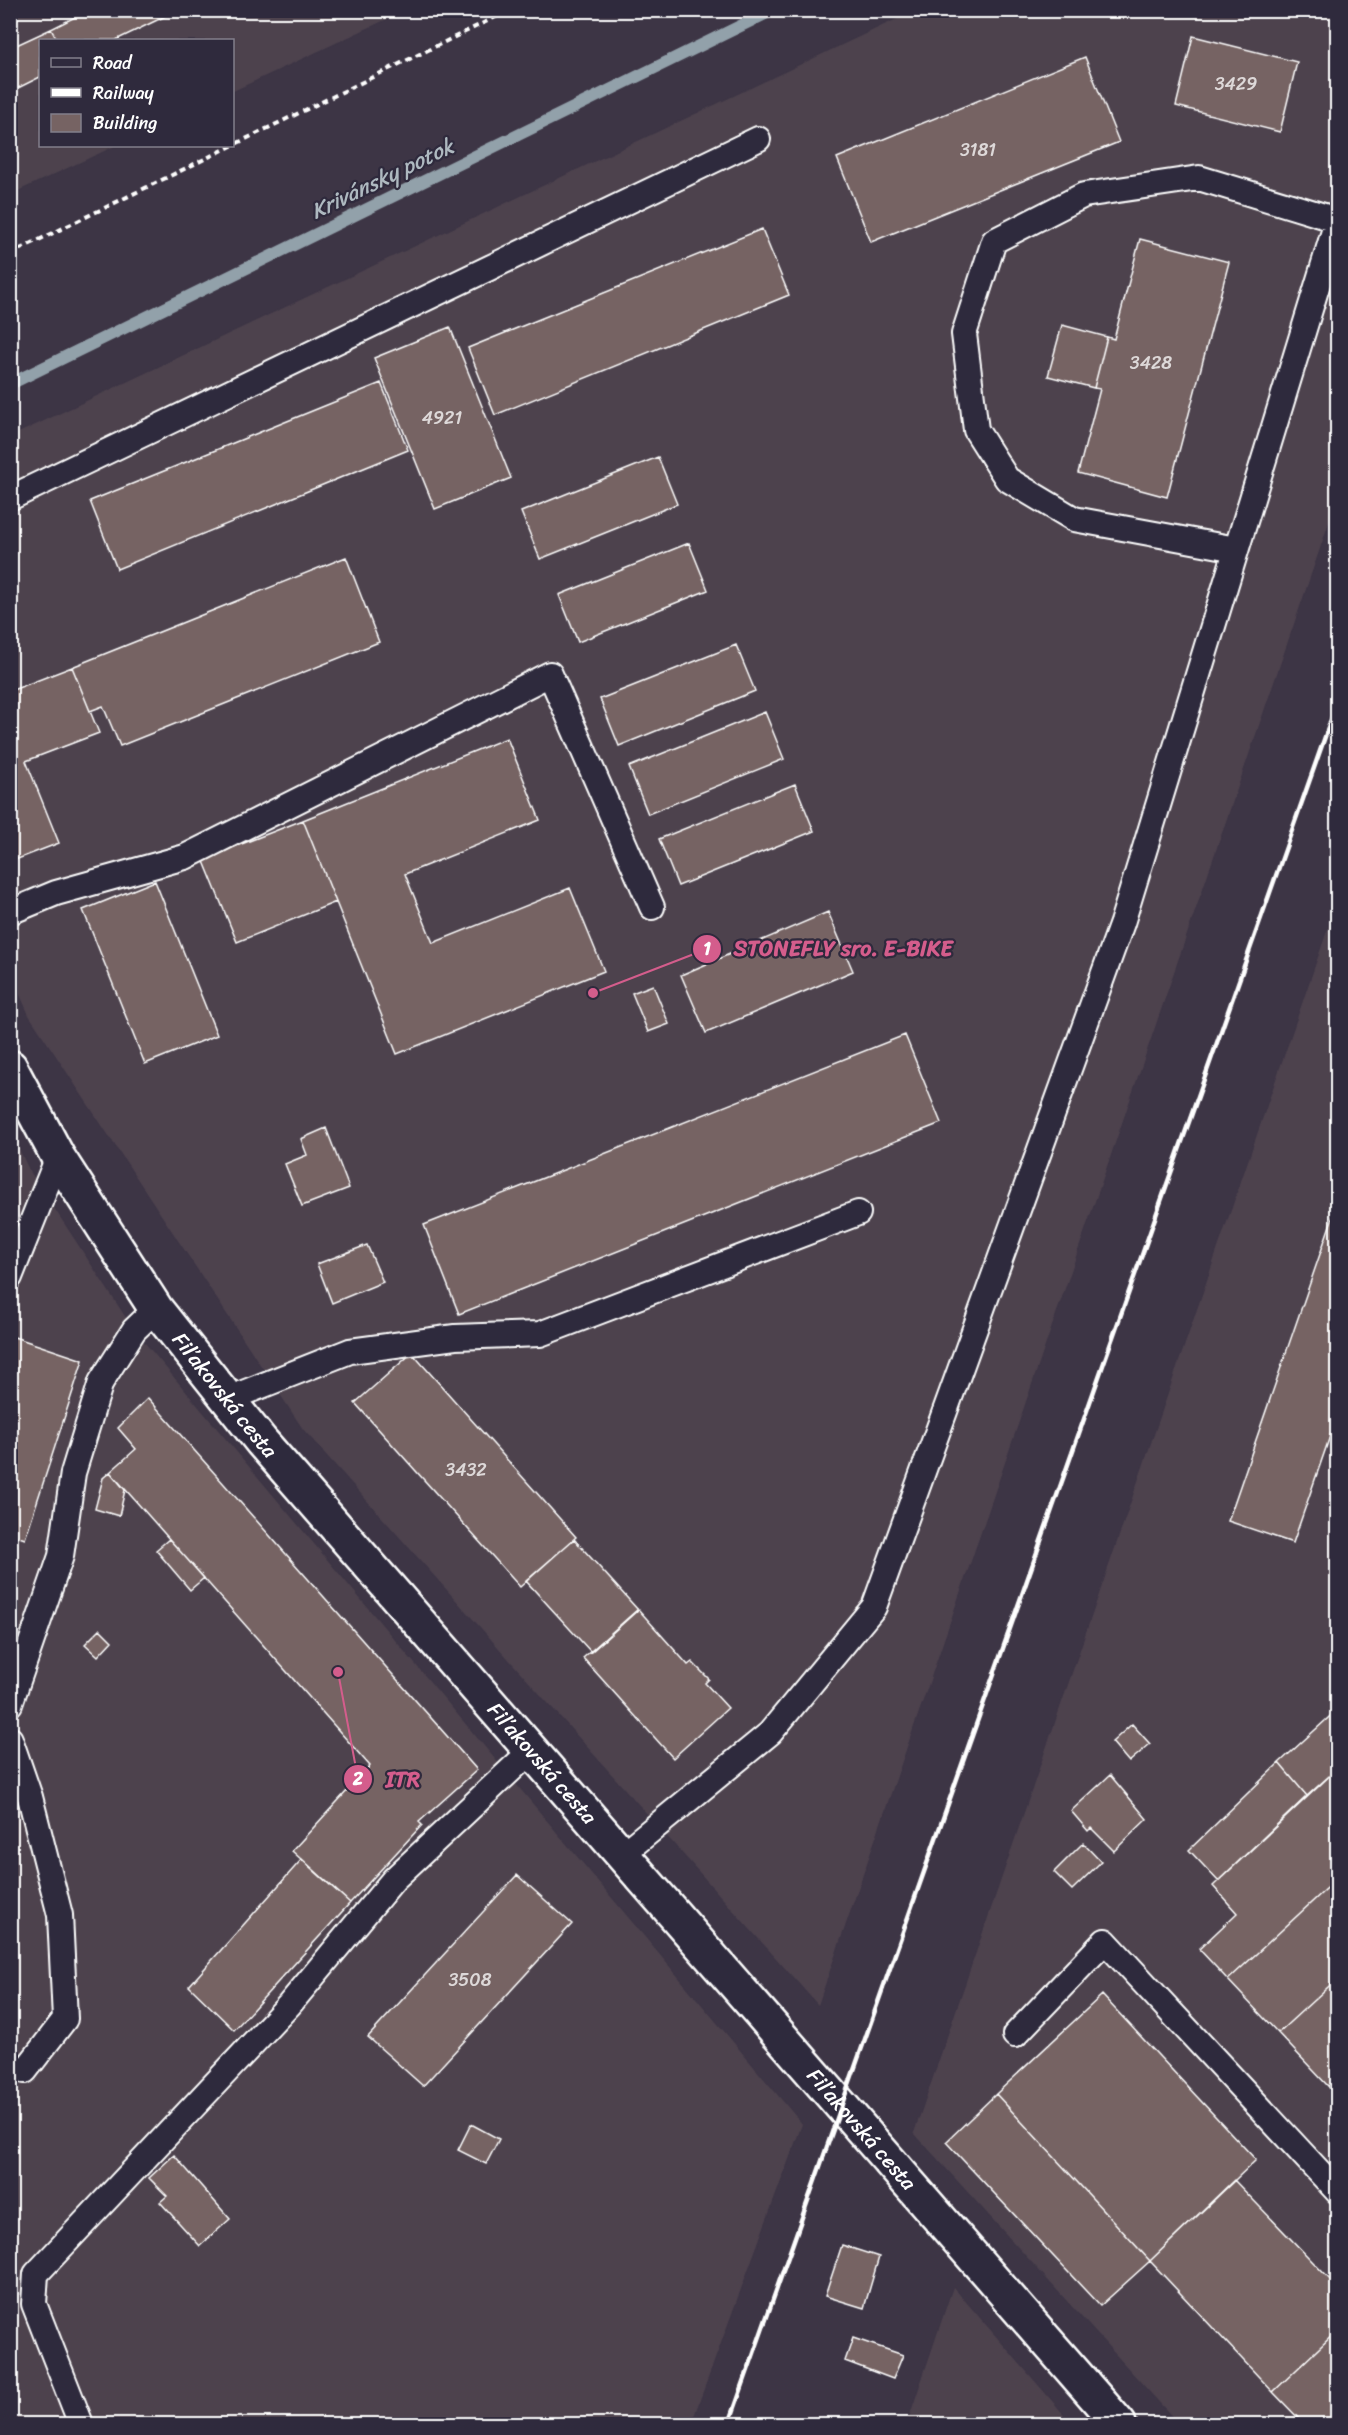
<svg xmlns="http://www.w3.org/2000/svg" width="1348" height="2435" viewBox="0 0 1348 2435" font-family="Sriracha,sans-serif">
<rect width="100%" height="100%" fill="#3d3545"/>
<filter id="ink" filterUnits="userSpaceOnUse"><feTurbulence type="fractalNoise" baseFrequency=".0167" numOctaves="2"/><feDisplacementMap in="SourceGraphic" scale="12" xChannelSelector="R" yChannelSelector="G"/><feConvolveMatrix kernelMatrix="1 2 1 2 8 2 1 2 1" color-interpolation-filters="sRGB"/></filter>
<g filter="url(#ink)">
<path fill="#4e434e" d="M10,11H404L233,91L232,40H40V146H115L11,194Z
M914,11H1337V499L818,2005L303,1429L29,1015L10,972V437Z
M1337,902V2424H1179L914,2133Z
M10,1130L29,1170L134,1330L802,2124L691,2424H11Z
M953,2287L1072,2424H907Z"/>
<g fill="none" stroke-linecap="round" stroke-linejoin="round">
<path stroke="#92a1aa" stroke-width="12" d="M10,384L773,10"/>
</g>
<path fill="#766363" stroke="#fff" stroke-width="1.5" d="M89,10H178L116,40H57L51,29Z
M51,29L57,40H40V77L10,92V48Z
M1193,36L1297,62L1280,132L1176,106Z
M1085,57L1119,142L871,242L837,158Z
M762,229L789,295L495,415L468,348Z
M1140,239L1229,262L1167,497L1078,473L1100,389L1094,388L1107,337L1114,339Z
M1062,325L1107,337L1094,388L1048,376Z
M450,327L511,478L435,509L374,358Z
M381,383L408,450L117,569L90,501Z
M658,457L677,504L540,559L521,512Z
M689,543L708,590L578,642L559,595Z
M346,557L379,642L120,746L103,706L90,711L72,667Z
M736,645L755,691L619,746L600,699Z
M72,667L99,733L26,761L59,843L10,862V691Z
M765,712L784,759L648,814L629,767Z
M507,738L540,820L405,874L433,943L570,888L604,971L397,1054L303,820Z
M795,784L814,831L678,886L659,839Z
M303,820L336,902L237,942L203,859Z
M155,881L217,1035L145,1064L83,910Z
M828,912L853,971L706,1033L681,975Z
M653,985L669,1024L648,1032L632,993Z
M905,1035L941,1123L459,1314L424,1225Z
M326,1128L349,1188L302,1206L285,1164L307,1155L301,1139Z
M1338,1202V1413L1293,1543L1228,1521Z
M367,1245L383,1282L332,1303L317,1264Z
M14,1337L83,1360L25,1539L10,1534V1347Z
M412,1353L576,1537L520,1587L355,1403Z
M148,1398L477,1770L419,1822L422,1825L350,1903L292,1851L370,1766L110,1472L136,1449L118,1428Z
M110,1472L125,1490L119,1516L95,1509L103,1478Z
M169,1539L204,1578L190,1590L156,1550Z
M574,1539L638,1610L591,1652L526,1581Z
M638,1609L688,1665L692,1662L709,1679L705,1683L728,1708L673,1758L583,1658Z
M100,1629L112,1641L98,1656L85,1644Z
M1338,1709V1768L1307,1796L1279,1763Z
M1132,1724L1150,1744L1129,1762L1112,1742Z
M1279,1763L1307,1796L1218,1881L1189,1850Z
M1338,1768V1878L1228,1980L1199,1949L1237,1913L1213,1886Z
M1110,1775L1147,1819L1114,1851L1091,1828L1088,1831L1071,1811Z
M1083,1843L1101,1862L1072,1890L1054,1872Z
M302,1859L350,1903L234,2030L189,1986Z
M517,1875L572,1924L423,2086L368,2037Z
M1338,1878V1978L1278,2033L1228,1980Z
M1338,1978V2078L1328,2086L1278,2033Z
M1102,1995L1256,2160L1150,2261L996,2094Z
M1338,2078V2097L1328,2086Z
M996,2094L1150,2261L1100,2306L946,2142Z
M471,2124L499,2139L486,2164L458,2150Z
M174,2155L230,2219L200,2246L160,2202L167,2196L149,2178Z
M1234,2180L1338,2288V2330L1273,2392L1150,2261Z
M842,2245L879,2257L864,2308L825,2296Z
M1338,2330V2424H1304L1273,2392Z
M853,2338L903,2355L893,2379L845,2361Z"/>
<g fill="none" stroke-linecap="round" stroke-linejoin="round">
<g stroke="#fff" stroke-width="28">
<path id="lane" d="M10,498L758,139
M1236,549L1074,519L1007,479L976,430L964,334L994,241L1084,195L1199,178L1337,220
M10,912L56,893L185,857L550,674L652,907
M10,1277L58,1157
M228,1399L350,1351L455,1337L540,1334L858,1213
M10,1704L61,1556L73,1473L101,1382L134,1330L156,1309
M10,1739L30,1797L60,1915L65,2019L25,2071L10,2066
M621,1855L770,1733L874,1607L1122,923L1338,218
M1015,2035L1105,1941L1338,2192
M81,2424L34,2304L36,2274L289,2005L394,1879L530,1752"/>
</g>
<g stroke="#fff" stroke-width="38">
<g id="secondary">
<path id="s1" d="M10,1067L58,1157L156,1309L261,1441L1119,2424"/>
</g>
</g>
<path stroke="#fff" stroke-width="4" stroke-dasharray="6 4.5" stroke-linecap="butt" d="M10,254L510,10"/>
<use href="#lane" stroke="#2f2a3d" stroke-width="24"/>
<use href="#secondary" stroke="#2f2a3d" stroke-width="33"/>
<path stroke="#fff" stroke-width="4.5" d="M729,2424L1338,700"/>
</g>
</g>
<g text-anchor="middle" stroke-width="4.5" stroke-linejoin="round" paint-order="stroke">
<g font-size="18" fill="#ddd8d8">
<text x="1236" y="90">3429</text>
<text x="978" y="156">3181</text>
<text x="1151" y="369">3428</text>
<text x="442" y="424">4921</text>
<text x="466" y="1476">3432</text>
<text x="470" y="1986">3508</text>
</g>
<g font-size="21" fill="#fff" stroke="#2f2a3d">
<text dy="7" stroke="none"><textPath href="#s1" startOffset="393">Fiľakovská cesta</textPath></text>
<text dy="7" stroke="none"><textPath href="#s1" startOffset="879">Fiľakovská cesta</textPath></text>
<text dy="7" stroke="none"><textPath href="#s1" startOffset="1365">Fiľakovská cesta</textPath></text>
</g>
<g font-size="22" font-style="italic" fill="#aeb9c0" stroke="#2f2a3d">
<text transform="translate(382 178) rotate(-26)" y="8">Krivánsky potok</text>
</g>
</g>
<path fill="none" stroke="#d45d8c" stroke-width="2" d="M593 993L707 949M338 1672L358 1779"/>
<g fill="#d45d8c" stroke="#2f2a3d" stroke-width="2">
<circle cx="593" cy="993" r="6"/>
<circle cx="338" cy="1672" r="6"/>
<circle cx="707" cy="949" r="15"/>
<circle cx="358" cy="1779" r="15"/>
</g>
<g font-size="18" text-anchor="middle" font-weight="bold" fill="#fff">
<text x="707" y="955">1</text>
<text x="358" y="1785">2</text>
</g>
<g font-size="22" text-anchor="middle" font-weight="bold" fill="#d45d8c" stroke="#2f2a3d" stroke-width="4.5" stroke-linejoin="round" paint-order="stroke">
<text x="843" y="956">STONEFLY sro. E-BIKE</text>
<text x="403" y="1787">ITR</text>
</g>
<rect width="1348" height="2435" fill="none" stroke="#2f2a3d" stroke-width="36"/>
<rect x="18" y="18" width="1312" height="2399" fill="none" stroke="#fff" stroke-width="2" filter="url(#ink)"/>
<rect x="39" y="39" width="195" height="108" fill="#2f2a3d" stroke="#827f8b" stroke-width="1.5"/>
<rect x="51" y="58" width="30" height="9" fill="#2f2a3d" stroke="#827f8b" stroke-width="1.5"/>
<text x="93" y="69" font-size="18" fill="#ffffff">Road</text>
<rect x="51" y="88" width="30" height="9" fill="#ffffff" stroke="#827f8b" stroke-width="1.5"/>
<text x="93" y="99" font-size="18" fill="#ffffff">Railway</text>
<rect x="51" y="114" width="30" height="18" fill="#766363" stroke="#827f8b" stroke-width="1.5"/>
<text x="93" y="129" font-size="18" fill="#ffffff">Building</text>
</svg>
